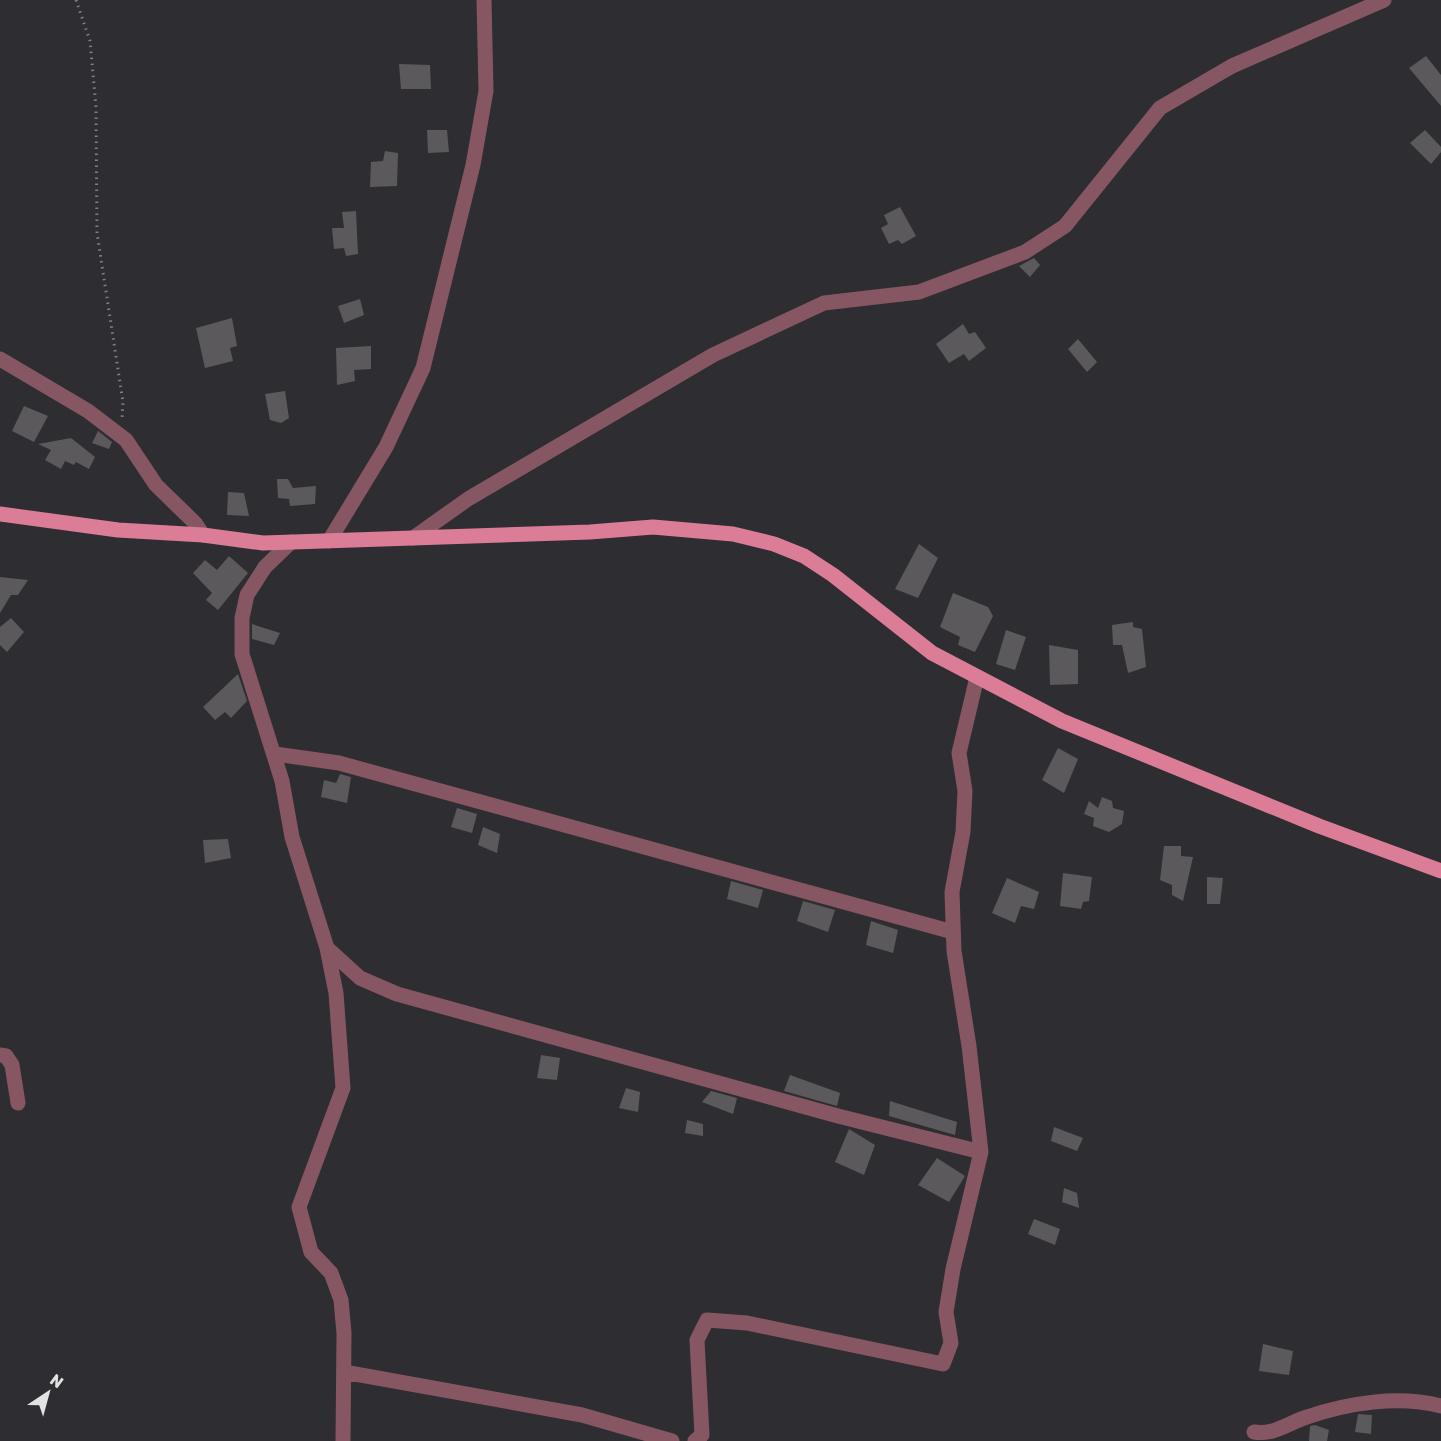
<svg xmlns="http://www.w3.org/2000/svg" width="1441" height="1441" viewBox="0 0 1441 1441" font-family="Rubik,sans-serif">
<rect width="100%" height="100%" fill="#2e2d31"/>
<path fill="#5b595c" d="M1426,56L1441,75V106L1409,68Z
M399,64L430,65L431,89H401Z
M427,130H447L449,152L428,153Z
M1425,130L1441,147V152L1431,164L1410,143Z
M385,151L398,153L397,186L370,187L371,162L383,161Z
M900,207L916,236L902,244L898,240L889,244L881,228L888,224L884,215Z
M356,211L358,254L346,256L344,248L334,249L332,228H344L342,212Z
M1034,258L1040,265L1030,277L1019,266Z
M360,299L364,315L344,323L338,306Z
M232,318L237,346L230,348L233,361L205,368L196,328Z
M963,324L969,334L975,332L986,348L969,361L964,354L949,363L936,344Z
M1078,339L1097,362L1087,372L1068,349Z
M371,346V369L354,370L355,381L337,385L336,348Z
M285,391L289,418L281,423L270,420L265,394Z
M24,406L48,416L34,442L12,431Z
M98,431L112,442L109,449L92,443Z
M71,438L95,457L89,469L76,462L74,465L65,461L61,469L45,460L51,450L38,444Z
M277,479H288L293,488L316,486L315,504L290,506L289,499L278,498Z
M228,492L244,493L249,516L227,515Z
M919,544L938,558L918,598L895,589Z
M229,556L248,573L218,610L206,600L212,593L193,573L205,560L217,570Z
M0,577L28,580L18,595H11L0,613Z
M953,593L988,607L993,616L975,652L958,645L960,637L940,627Z
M11,618L24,632L7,652L0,645V627Z
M1133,622V627L1142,629L1146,667L1128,673L1122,645H1113L1112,625Z
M252,624L280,633L274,645L252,639Z
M1006,630L1026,637L1015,670L996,664Z
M1049,645L1078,650V684L1050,685Z
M238,674L247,701L231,718L225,712L215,720L203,707Z
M1058,748L1078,759L1064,793L1042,780Z
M340,774L351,777L347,803L321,797L324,780L336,783Z
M1102,797L1112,801L1113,808L1124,811L1122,824L1109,832L1093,826L1094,818L1084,814L1089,801L1098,808Z
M457,808L477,814L472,833L451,827Z
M483,827L500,834L497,853L478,845Z
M228,839L231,858L205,863L203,840Z
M1164,846H1181V856L1193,857L1183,901L1172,895V885L1160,880Z
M1063,873L1092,877L1089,901L1083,902L1081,909L1060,906Z
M1207,877L1223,878L1220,904H1207Z
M1007,878L1039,892L1034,909L1021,906L1015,923L992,913Z
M731,881L763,890L758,908L727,899Z
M803,901L835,910L828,932L797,921Z
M871,921L898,930L893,953L866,945Z
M541,1055L560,1058L557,1080L537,1078Z
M790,1075L840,1093L837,1106L784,1091Z
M626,1088L640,1092L638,1112L619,1108Z
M711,1091L737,1098L733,1114L702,1102Z
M890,1101L957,1122L955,1135L889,1116Z
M687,1120L703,1124V1136L685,1133Z
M1054,1127L1083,1138L1077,1151L1051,1141Z
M849,1129L875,1145L864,1175L835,1162Z
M937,1158L965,1176L949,1202L918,1185Z
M1064,1188L1077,1193L1079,1208L1062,1202Z
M1034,1219L1060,1229L1055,1245L1028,1234Z
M1263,1344L1293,1351L1289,1375L1259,1371Z
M1358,1414L1372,1415L1371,1434L1355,1432Z
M1315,1425L1329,1430L1327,1441H1309L1310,1426Z"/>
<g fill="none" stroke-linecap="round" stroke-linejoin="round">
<path stroke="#807f82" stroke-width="3" stroke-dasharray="1.5 4.5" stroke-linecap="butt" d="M76,0L90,41L96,107L97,233L123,402L122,419"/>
<path stroke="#865763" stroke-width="15" d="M0,359L88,411L126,440L156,485L195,523L203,535
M413,538L468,499L713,355L824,303L919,292L1025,252L1065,226L1160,108L1232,66L1384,0
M329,541L386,447L423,368L473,165L486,91L484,0
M291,542L265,567L247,595L242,618V654L282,781L292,837L327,948L336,993L343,1088L299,1207L311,1252L331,1273L341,1300L344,1333L343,1441
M275,754L339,763L953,932
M327,948L360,978L397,994L838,1116L981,1152
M0,1055L6,1056L12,1065L18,1103
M344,1372L582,1415L672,1441
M1254,1432C1275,1435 1288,1423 1307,1417C1348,1403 1398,1395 1441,1406
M695,1441L702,1435L697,1340L707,1320L747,1323L943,1364L951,1343L946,1312L953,1269L981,1152L969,1046L954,951L952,892L963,832L965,791L959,753L977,677"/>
<path stroke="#dc7d98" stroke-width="15" d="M0,514L118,530L203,535L263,543L590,532L653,527L733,534L774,544L804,556L833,575L932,653L1062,721L1319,826L1441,871"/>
</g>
<g transform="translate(48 1393) rotate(36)" stroke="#2e2d31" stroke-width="4.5" paint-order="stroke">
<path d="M0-4.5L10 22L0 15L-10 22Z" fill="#e2e1e3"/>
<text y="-9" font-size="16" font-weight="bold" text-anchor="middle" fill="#e2e1e3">N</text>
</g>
</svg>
